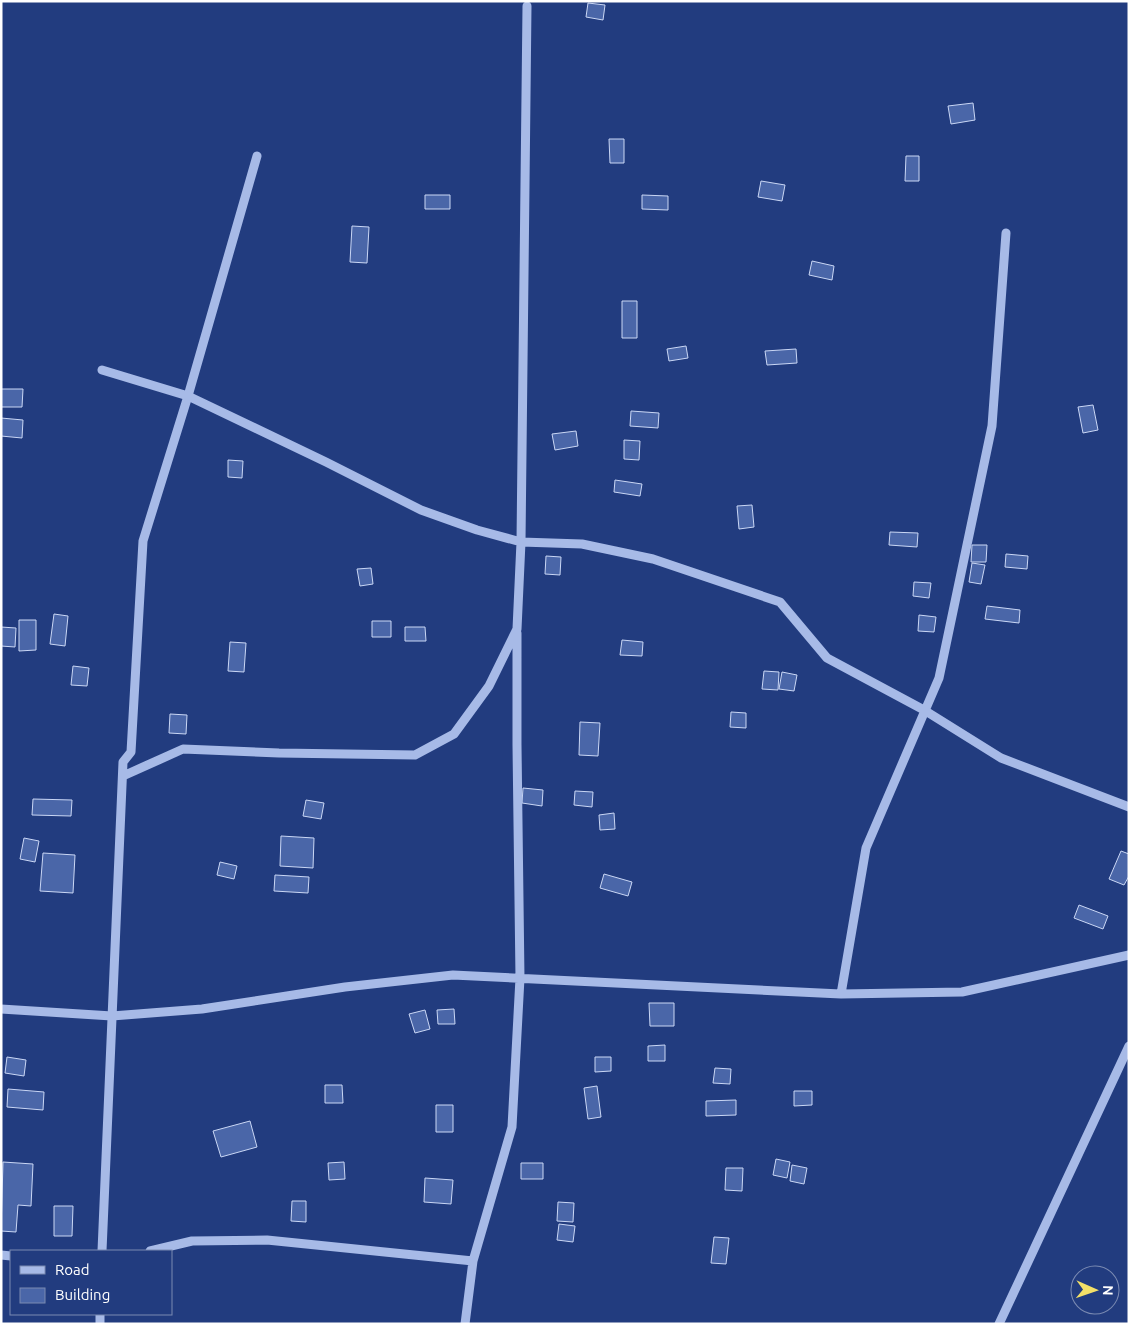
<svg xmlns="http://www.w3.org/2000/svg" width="1130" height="1325" viewBox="0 0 1130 1325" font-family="Ubuntu,sans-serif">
<rect width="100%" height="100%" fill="#223c7f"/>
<path fill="#4a66a8" stroke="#cad7f5" d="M588,3L605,5L603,20L586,17Z
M973,103L975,120L951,124L948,106Z
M609,139H624V163H610Z
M906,156H919V181H905Z
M761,181L785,185L782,201L758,197Z
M425,195H450V209H425Z
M642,195L668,196V210L642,209Z
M352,226L369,227L367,263L350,262Z
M812,261L834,266L832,280L809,275Z
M622,301H637V338H622Z
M686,346L688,358L669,361L667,349Z
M796,349L797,363L767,365L765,351Z
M1,389H23L22,407H1Z
M1093,405L1098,430L1083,433L1078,407Z
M631,411L659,413L658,428L630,426Z
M1,418L23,420L22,438L1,436Z
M576,431L578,446L555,450L552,434Z
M624,440L640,441L639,460L624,459Z
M228,460L243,461L242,478L228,477Z
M615,480L642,484L640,496L614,492Z
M752,505L754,527L739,529L737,506Z
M890,532L918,533L917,547L889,545Z
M972,545H987L986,562H971Z
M1006,554L1028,556L1027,569L1005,567Z
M546,556L561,557L560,575L545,574Z
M972,563L985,565L981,584L969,582Z
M371,568L373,584L360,586L357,569Z
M914,582L931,583L929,598L913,596Z
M987,606L1020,610L1019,623L985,619Z
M54,614L68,616L65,646L50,644Z
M919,615L936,617L934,632L918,631Z
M19,620H36V650L19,651Z
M372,621H391V637H372Z
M1,627L16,628L15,647L1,646Z
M405,627H425L426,641H405Z
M622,640L643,642L642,656L620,655Z
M230,642L246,643L244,672L228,671Z
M73,666L89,668L87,686L71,685Z
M764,671L779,672L778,690L762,689Z
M782,672L797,675L794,691L779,689Z
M731,712L746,713V728L730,727Z
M170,714L187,715L186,734L169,733Z
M580,722L600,723L598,756L579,755Z
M523,788L543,790L542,806L522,803Z
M575,791L593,792L592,807L574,805Z
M33,799L72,800L71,816L32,815Z
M306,800L324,803L321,819L303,816Z
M614,813L615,829L600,830L599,815Z
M281,836L314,838L313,868L280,866Z
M24,838L39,841L35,862L20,859Z
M1121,851L1129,854V876L1124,885L1109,879Z
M43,853L75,855L73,893L40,891Z
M220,862L237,866L234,879L217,875Z
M604,874L632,882L628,896L600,888Z
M275,875L309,877L308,893L274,891Z
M1079,905L1108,916L1103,929L1074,918Z
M649,1003H674V1026H650Z
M454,1009L455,1024H438L437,1010Z
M425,1010L430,1029L415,1033L409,1014Z
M665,1045V1061H648V1046Z
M7,1057L26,1060L24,1076L5,1073Z
M595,1057H611V1071L595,1072Z
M715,1068L731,1069L730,1084L713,1083Z
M325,1085H342L343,1103H325Z
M597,1086L601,1117L588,1119L584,1088Z
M8,1089L44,1092L43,1110L7,1107Z
M794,1091H812V1105L794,1106Z
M736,1100V1115L706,1116V1101Z
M436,1105H453V1132H436Z
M250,1121L257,1147L221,1157L213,1131Z
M776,1159L790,1162L787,1178L773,1175Z
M3,1162L33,1164L31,1206L18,1205L16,1232L1,1231Z
M344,1162L345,1179L329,1180L328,1163Z
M521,1163H543V1179H521Z
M792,1165L807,1168L804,1184L790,1181Z
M726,1168H743L742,1191L725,1190Z
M425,1178L453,1180L451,1204L424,1202Z
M292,1201H306V1222L291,1221Z
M558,1202L574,1203L573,1222L557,1221Z
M54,1206H73L72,1236H54Z
M559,1224L575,1226L573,1242L557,1240Z
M714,1237L729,1238L726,1264L711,1263Z"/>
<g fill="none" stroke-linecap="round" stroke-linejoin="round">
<path stroke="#a7bae7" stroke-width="9" d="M102,370L188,396L326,462L421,510L477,530L521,542L582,544L653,559L780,602L827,658L924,710L1001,758L1129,807
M123,776L183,749L279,753L415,755L454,734L489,686L517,629L521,542L527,6
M841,994L866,848L939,678L992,426L1006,233
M1,1009L112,1016L202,1009L345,987L453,975L841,994L962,992L1129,955
M102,1251L123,762L131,752L143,541L188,396L257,156
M150,1251L192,1241L267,1240L473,1261
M1,1255L11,1256
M100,1324V1314
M465,1324L473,1261L512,1127L520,978L517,745V633
M999,1324L1129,1046"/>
</g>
<rect width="1130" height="1325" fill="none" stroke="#ffffff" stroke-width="5"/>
<rect x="10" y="1250" width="162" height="65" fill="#223c7f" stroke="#7a8ab2"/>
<rect x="20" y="1266" width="25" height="8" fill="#a7bae7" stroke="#7a8ab2"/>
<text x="55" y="1275" font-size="15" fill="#ffffff">Road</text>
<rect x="20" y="1288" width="25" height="15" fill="#4a66a8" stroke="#7a8ab2"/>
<text x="55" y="1300" font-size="15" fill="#ffffff">Building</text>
<g transform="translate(1095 1290) rotate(92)"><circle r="24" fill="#223c7f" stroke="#7a8ab2"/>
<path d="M0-4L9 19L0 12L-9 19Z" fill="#f3e068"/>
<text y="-8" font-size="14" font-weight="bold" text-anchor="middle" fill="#ffffff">N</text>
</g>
</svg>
